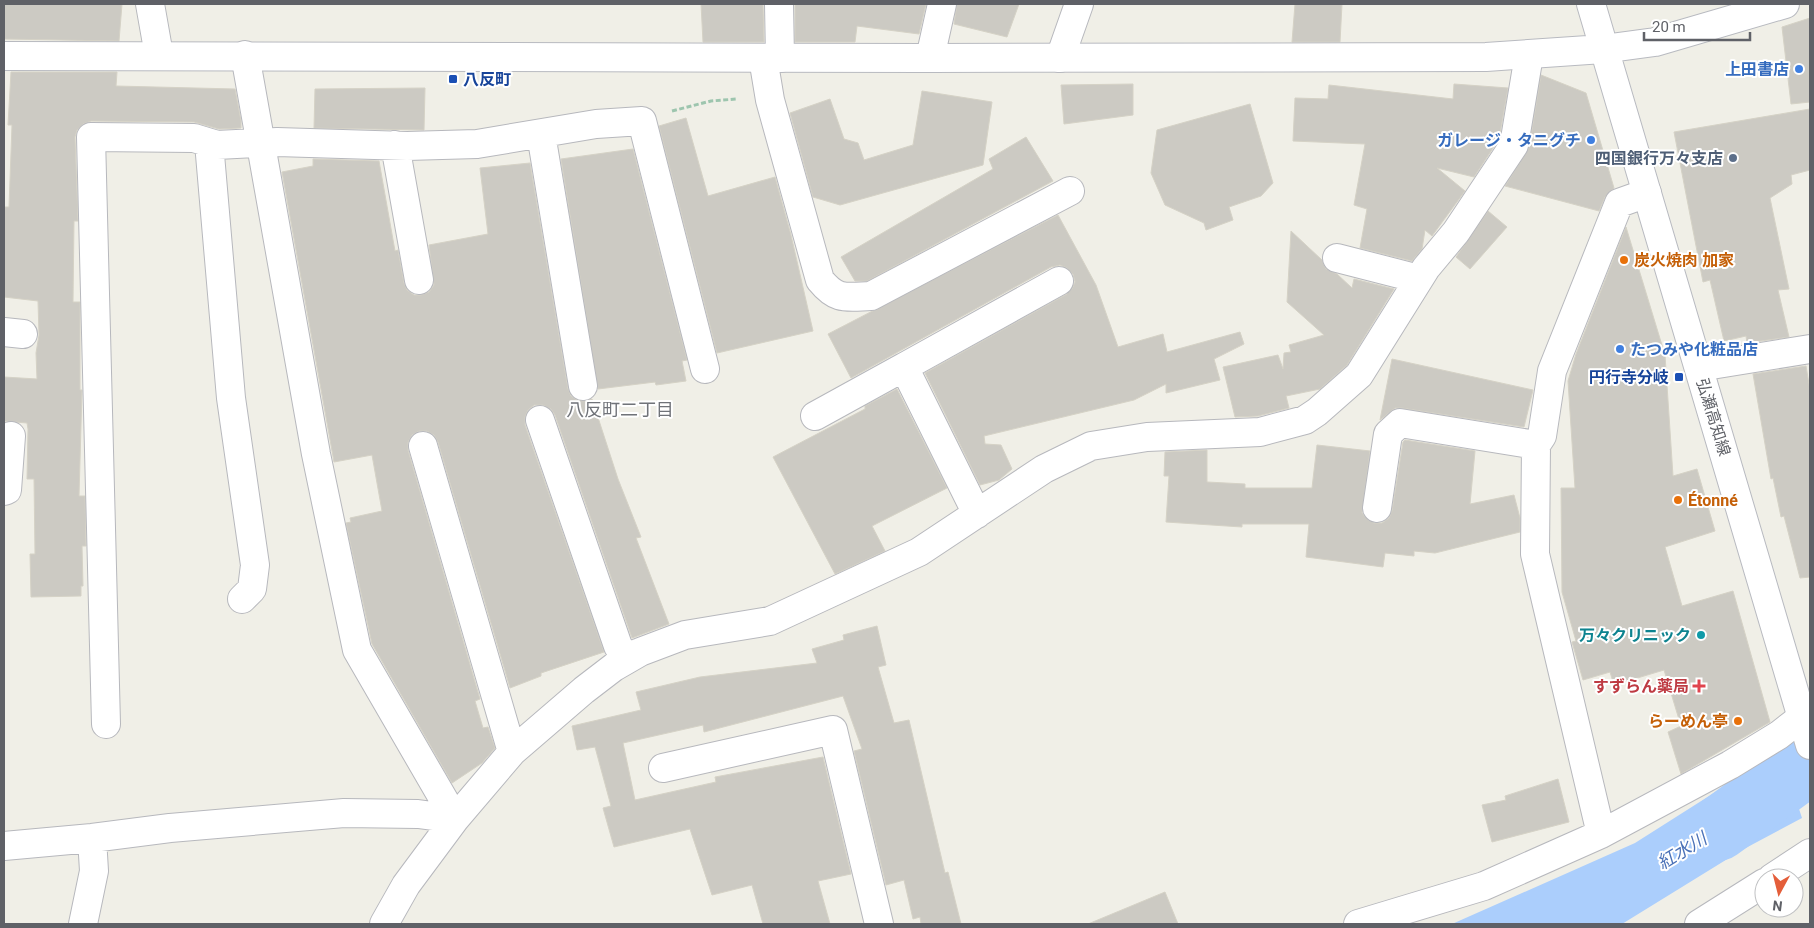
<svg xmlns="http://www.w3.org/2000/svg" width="1814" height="928" viewBox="0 0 1814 928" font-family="Roboto,'Noto Sans JP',sans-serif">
<rect width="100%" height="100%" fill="#f0efe7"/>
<path fill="#abcefc" d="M1780,751L1802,818L1742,850L1622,924H1452L1635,843Z"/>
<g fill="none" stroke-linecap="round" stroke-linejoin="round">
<path stroke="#abcefc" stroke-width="64" d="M1718,829L1810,762"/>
</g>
<path fill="#cccac3" stroke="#d5d2c6" d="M4,4H122L119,41L4,39Z
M701,4H763L764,42H703Z
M795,4H926L919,34L857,26L855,42H795Z
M957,4H1019L1007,37L954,24Z
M1295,4H1342L1340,42H1292Z
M1810,18V102L1791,104L1782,27Z
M11,72H117L116,86L235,89L241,121V128L219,129L194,122L91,121L83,124L77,130L75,137L78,221H74L73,302H80V390H82L79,496H85L86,546H82L83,586H81V596L31,597L30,554H35L34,479H27L28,429L27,423L4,421V377L37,379L36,353L39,335L38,301L4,297V207H9L12,125H8Z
M1541,75L1586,93L1614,188L1605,197L1599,211L1505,186L1529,148Z
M1133,84V115L1064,124L1061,85Z
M1454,84L1508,88L1499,139L1474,177L1437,168L1465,191L1432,236L1425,230L1422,249L1412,261L1360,248L1367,209L1354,205L1365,144L1293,141L1295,98L1328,99L1329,85L1453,99Z
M425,88L424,130L314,128L315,89Z
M922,91L992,102L983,165L840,205L813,197L790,113L830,99L844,139L858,143L864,160L913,145Z
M1250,104L1273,183L1261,196L1229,207L1233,220L1206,230L1204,223L1165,205L1151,173L1157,130Z
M1810,109V170L1791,175L1792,184L1770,198L1789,289L1778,290L1789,337L1747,343L1746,336L1724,341L1710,280L1703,282L1674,132Z
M686,118L708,196L775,177L791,235L813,331L717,353L659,126Z
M1026,137L1053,181L867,281H855L841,257L993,169L989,159Z
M633,149L687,360L682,361L686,381L656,385L655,382L598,389L561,159Z
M313,159L379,161L395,251L398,250L404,283L407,290L414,295H421L429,292L434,285L429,245L488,234L480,168L530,163L568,389L571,396L577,400L585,401L592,399L618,479L641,537L636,538L669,624L632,638L555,415L551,409L543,405H534L528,410L525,417V425L604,652L541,673V676L510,688L438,442L434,435L427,431H419L412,435L408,442V450L480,699L475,701L483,728L488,727L495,748L482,763L452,783L372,644L346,523L351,522L350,518L382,511L372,455L334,462L282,172L313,166Z
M1488,211L1507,227L1470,269L1456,257Z
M1058,215L1096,285L1118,347L1163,334L1167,352L1240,332L1244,344L1214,359L1220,380L1166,393V384L1134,400L984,436L985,444L1001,445L1012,469L999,480L980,485L925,373L1067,294L1072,289L1075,282L1073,274L1067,268L1060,265L1051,267L851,378L828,334Z
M1626,227L1665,355L1673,476L1697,469L1715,531L1665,547L1682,606L1733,591L1770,722L1681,774L1668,732L1681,726L1664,670L1614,685L1610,672L1583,680L1572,642L1576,641L1562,592L1561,488H1575L1568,381L1576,354Z
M1291,231L1322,260L1326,269L1337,274L1352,288L1354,279L1394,289L1347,365L1320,389L1286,396L1289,408L1258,416L1235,417L1223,367L1278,355L1283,369L1284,353L1291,352L1289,345L1324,335L1287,302Z
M1392,359L1533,390L1524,427L1402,408H1395L1380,420Z
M1806,366L1810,390V577L1800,578L1784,516L1781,517L1773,478L1771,479L1753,374Z
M897,389L947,488L872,526L885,551L835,574L773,457L865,409V406Z
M1405,440L1475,451L1470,504L1514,495L1520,518V532L1435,553L1414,551V556L1385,553L1383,567L1306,557L1309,524H1242V527L1166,522L1169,476H1164L1165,452L1207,450V482L1245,484V488H1312L1317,445L1370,451L1362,513L1368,520L1374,523H1382L1389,518L1392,511L1403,442Z
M877,626L886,665L878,667L894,723L909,720L945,873L948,872L961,924H921L920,917L913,919L904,880L886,885L854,751L862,749L843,696L704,732L703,725L623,743L635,800L716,782L715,777L823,757L851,874L818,881L830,924H763L752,885L712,895L690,829L614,847L603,808L611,806L595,747L577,750L572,726L641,710L636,692L700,677L817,663L812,649L844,640L843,635Z
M1558,779L1569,822L1492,842L1482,805L1506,800L1505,796Z
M1165,892L1178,924H1088Z"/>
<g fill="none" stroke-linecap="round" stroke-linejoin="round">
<g stroke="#b7b8bd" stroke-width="30">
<path id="street" d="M150,4L159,55
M779,4L780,58
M245,55L316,454L357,650L455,819
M763,58L770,100L820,280C837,301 846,297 871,296L1070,191
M930,58L942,4
M1060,58L1079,4
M541,134L583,386
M209,143L231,398L255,565L252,589L242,599
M395,145L419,280
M1337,258L1419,279
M4,332L23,334
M1699,367L1810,349
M815,416L904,367
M540,420L618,646L628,659
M423,446L512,752
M4,491L7,490L11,436
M1377,508L1388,434L1400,423L1536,445
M977,514L904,367L1059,281
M106,724L91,137L194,138L217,145L277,142L407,146L477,144L596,124L642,121L705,369
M663,768L833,730L879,924
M1601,834L1535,554L1536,445L1542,436L1552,371L1619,203L1647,193
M4,846L92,838L170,828L344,813L418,814L455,819
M1772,878L1810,853
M83,924L94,871L92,838
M384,924L406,885L455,819L512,752L584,690L614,667L640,652L685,635L770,621L919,552L1044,469L1091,446L1147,437L1260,432L1305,420L1317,412L1359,375L1426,268L1456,232L1514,145L1529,55
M1358,924L1484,886L1601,834L1730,765L1779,735L1810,711
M1699,924L1764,883"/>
</g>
<g stroke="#b8bac0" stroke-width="30">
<path id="secondary" d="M1591,4L1810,745
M4,56L930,58L1486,57L1603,49L1655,42L1785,4"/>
</g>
<path stroke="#9dc5ae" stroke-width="3" stroke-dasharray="5 2.5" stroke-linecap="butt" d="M672,111L711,101L736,99"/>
<use href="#street" stroke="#fff" stroke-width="28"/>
<use href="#secondary" stroke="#fff" stroke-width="28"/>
</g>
<g fill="#3f7fe0" stroke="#fff" stroke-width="2">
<circle cx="1799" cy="69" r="5"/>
<circle cx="1591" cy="140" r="5"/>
<circle cx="1620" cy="349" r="5"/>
</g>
<g fill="#1a4fb4" stroke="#fff" stroke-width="2">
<rect x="448" y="74" width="10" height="10" rx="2.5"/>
<rect x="1674" y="372" width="10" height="10" rx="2.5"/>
</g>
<circle fill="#5c6f8a" stroke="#fff" stroke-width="2" cx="1733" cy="158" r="5"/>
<g fill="#e8710a" stroke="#fff" stroke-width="2">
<circle cx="1624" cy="260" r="5"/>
<circle cx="1678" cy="500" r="5"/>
<circle cx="1738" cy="721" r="5"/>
</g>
<circle fill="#0f9aa8" stroke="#fff" stroke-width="2" cx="1701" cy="635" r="5"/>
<path fill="#e0444e" stroke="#fff" stroke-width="2" d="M1696.5 678.5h5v5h5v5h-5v5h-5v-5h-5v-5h5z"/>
<g text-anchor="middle" stroke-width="4" stroke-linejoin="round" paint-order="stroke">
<g font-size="16" font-weight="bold" fill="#366cbe" stroke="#fff" text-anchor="end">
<text x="1789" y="75">上田書店</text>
<text x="1581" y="146">ガレージ・タニグチ</text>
<text x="1630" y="355" text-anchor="start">たつみや化粧品店</text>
</g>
<g font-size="16" font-weight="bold" fill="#164399" stroke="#fff" text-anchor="start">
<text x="463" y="85">八反町</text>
<text x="1669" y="383" text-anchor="end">円行寺分岐</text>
</g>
<g font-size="16" font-weight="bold" fill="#4e5e75" stroke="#fff" text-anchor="end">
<text x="1723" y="164">四国銀行万々支店</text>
</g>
<g font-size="16" font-weight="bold" fill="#c56008" stroke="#fff" text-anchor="start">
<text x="1634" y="266">炭火焼肉 加家</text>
<text x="1688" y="506">Étonné</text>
<text x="1728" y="727" text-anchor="end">らーめん亭</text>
</g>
<g font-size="16" fill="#5f6167" stroke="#fff">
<text transform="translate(1714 417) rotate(73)" y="6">弘瀬高知線</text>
</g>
<g font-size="16" font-weight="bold" fill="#0d838f" stroke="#fff" text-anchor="end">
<text x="1691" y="641">万々クリニック</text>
</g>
<g font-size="16" font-weight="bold" fill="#be3a42" stroke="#fff" text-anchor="end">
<text x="1689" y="692">すずらん薬局</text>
</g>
<g font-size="18" fill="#707379" stroke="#fff">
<text x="620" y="416">八反町二丁目</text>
</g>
<g font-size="18" font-style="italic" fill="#4a71b7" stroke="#fff">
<text transform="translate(1682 851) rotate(-31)" y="6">紅水川</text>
</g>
</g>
<rect width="1814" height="928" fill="none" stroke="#5f6167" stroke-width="10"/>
<g transform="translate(1779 893) rotate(187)"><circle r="24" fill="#ffffff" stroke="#bfc0c2"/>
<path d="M0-4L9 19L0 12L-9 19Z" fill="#e45e3a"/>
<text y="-8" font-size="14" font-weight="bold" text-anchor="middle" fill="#5f6167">N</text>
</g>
<path d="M1644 32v8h106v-8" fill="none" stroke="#5f6167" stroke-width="2.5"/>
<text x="1652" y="32" font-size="15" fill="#5f6167" stroke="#ffffff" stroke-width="4" paint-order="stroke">20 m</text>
</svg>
